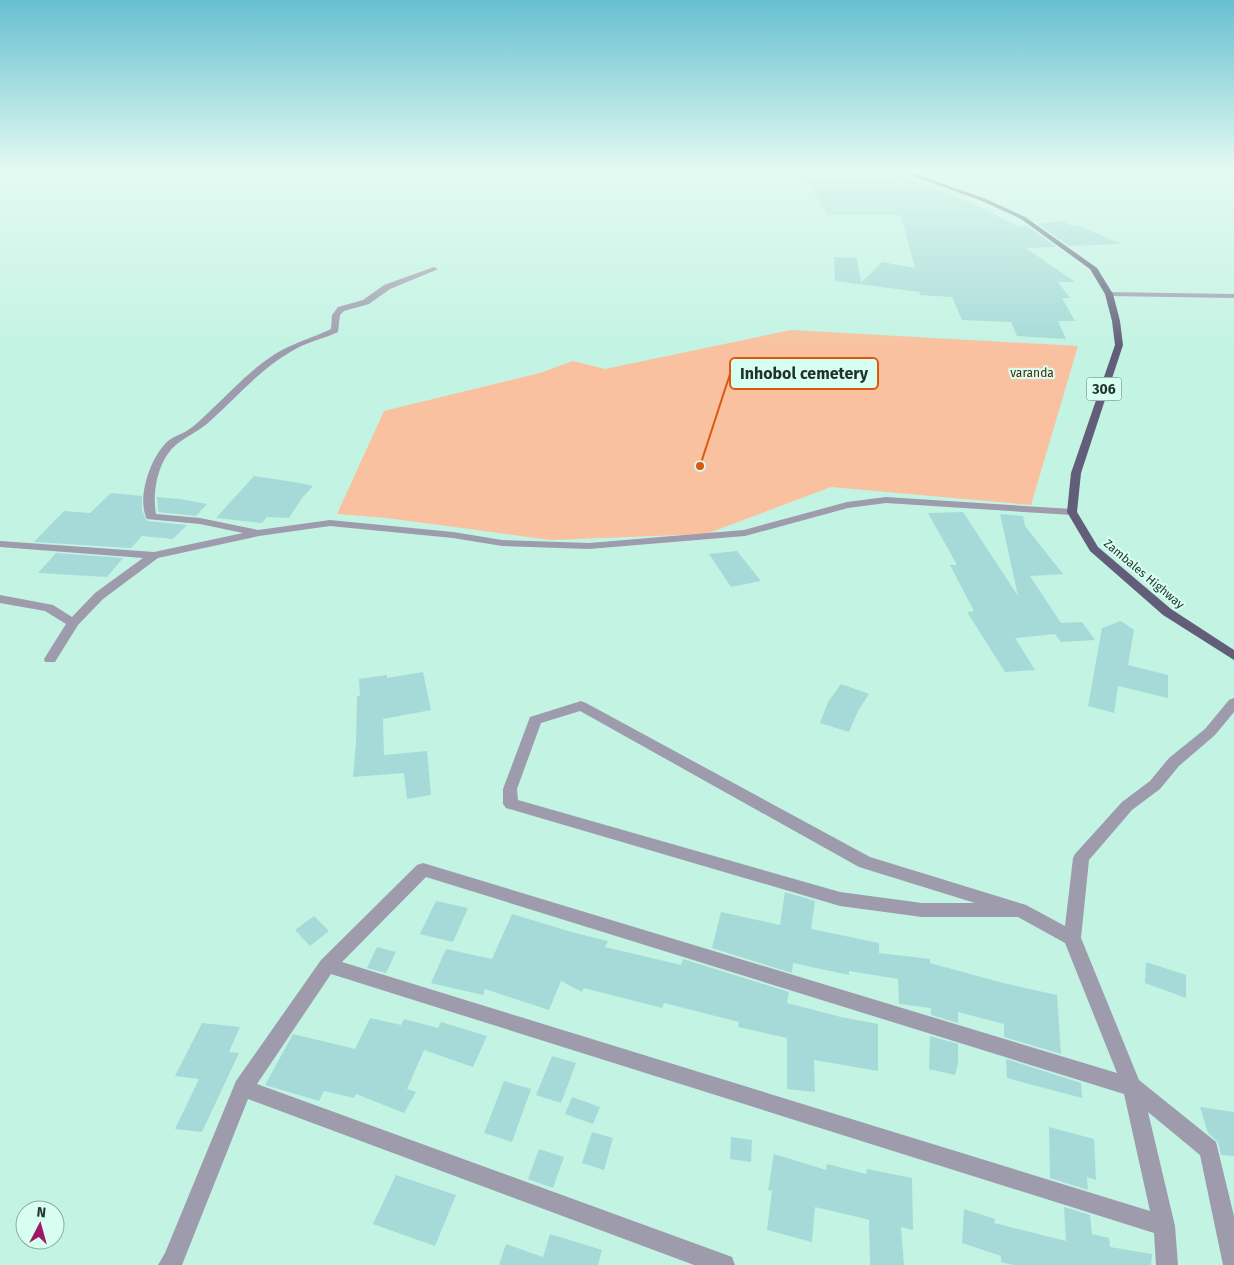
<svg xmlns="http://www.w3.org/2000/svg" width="1234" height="1265" viewBox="0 0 1234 1265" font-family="'Fira Sans',sans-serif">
<rect width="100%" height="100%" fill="#c3f3e3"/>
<path fill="#f9c19f" d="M791,330L1078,346L1031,505L831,487L706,534L550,540L387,518L337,514L384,411L540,373L573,361L605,369Z"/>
<path fill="#a6dad8" d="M901,176L979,206L1019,227L1027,226L1056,247L1026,248L1075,282H1058L1070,298H1062L1075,321H1058L1066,339L1017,336L1011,322L962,320L952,297L920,295V292L835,281L834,257L857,258L861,283L882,262L915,268L901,215H828L814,192H817L802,178L859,177L861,180Z
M1061,221L1073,226L1077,225L1122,244L1069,246L1038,224Z
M254,476L300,483L313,486L302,498L289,518L267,517L262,523L216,518Z
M111,493L142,496V510L147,521L187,525L173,539L142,536L131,548L34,542L64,511L90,513Z
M157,497L180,499L207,504L196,516L158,512Z
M963,512L1018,596L1000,514L1023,516L1025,526L1063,574L1030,576L1061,623L1082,622L1095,640L1061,642L1055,634L1015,638L1035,670L1005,672L967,612L974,611L950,565H957L928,513Z
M737,551L761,581L731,587L709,554Z
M56,553L123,558L107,577L38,573Z
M1121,621L1134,630L1128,665L1168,675V698L1118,686L1114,713L1088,706L1102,628Z
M423,672L431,710L383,719L384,755L427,751L431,795L407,799L404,773L353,777L356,742L357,696H360L359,679L387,675V678Z
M841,684L869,694L858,711L849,732L820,723L828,702Z
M785,892L815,901L811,929L879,943V953L930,959V963L1003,983L1057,995L1061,1054L1004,1037V1024L958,1012V1023L931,1015V1008L899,1004L898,979L849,971V975L793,963L792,973L712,948L721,912L780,925Z
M436,901L468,908L453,942L420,934Z
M512,914L575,933L608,941L605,947L681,965L683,959L789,992L787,1003L841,1017L878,1024V1071L814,1060L815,1092L787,1089V1038L738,1027L739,1022L664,1003L662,1008L584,988L582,992L561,981L549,1010L485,989L483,995L431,983L446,949L492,959Z
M314,916L329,931L310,946L295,930Z
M377,947L396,952L386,973L367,968Z
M1146,962L1186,975V998L1145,983Z
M370,1018L401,1025L404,1019L438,1028L441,1022L487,1036L473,1067L424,1050L407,1089L416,1092L404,1113L356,1094L354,1098L324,1091L319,1101L265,1085L293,1034L355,1049Z
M202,1023L240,1027L229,1052L239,1053L202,1132L175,1129L199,1079L175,1076Z
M930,1036L958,1044V1063L955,1075L929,1069Z
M552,1056L576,1063L561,1103L536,1095Z
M1006,1059L1081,1083L1082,1098L1007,1078Z
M504,1081L531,1089L512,1142L484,1133Z
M572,1097L600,1107L593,1124L565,1114Z
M1200,1107L1234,1112V1156L1221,1155L1218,1142L1208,1133Z
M1049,1127L1094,1139L1096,1180L1087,1177L1088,1190L1050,1178Z
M592,1132L613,1138L604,1170L582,1163Z
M731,1137L752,1140L751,1162L730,1159Z
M539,1149L564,1157L553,1188L528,1179Z
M774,1154L826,1170L827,1164L866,1174L867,1169L912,1178L913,1230L901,1227L904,1265H870L869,1220L866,1219L815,1207L812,1242L767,1230L772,1191L768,1190Z
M396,1175L456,1195L435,1246L373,1224Z
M1064,1207L1090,1215L1092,1234L1109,1238L1110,1247L1152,1254L1151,1265H1013L1001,1262V1256L962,1243L964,1209L995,1219L994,1223L1066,1241Z
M550,1234L602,1250L598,1265H499L506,1244L543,1257Z"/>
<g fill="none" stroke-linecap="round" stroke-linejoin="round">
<path fill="#9e9bac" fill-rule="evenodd" d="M434,267L438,269L436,270L390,289L369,304L344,311L340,315L338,332C323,339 306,342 292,351C260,369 236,398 208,423C199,431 187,436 177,444C158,459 152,492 156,514L200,518L258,530L330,520L453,532L502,540L589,543L744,530L847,502L886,497L1072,509L1077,512L1072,515L886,503L848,508L745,536L589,549L502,546L453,538L330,526L259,536L158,558L103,599L78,625L55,662H45L44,659L66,624L45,611L0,603V595L53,605L72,617L95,593L143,558L0,547V541L154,552L243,533L200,524L147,519C136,498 151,456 168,441C174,436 182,434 188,430C196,425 202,418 209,412C230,392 250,370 275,354C293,343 312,338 331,329L332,315L338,307L363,300L384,285Z
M1106,292L1234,294V298L1109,296H1106Z
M1234,698V712L1215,735L1179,766L1160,789L1132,810L1089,860L1081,938L1139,1080L1216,1142L1234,1216V1265H1223L1200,1155L1148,1112L1175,1226L1178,1265H1156L1154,1233L331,974L257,1084L724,1254L732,1257L735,1265H694L248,1099L182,1265H158L165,1253L236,1081L321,960L417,865L423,863L1117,1073L1065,943L1018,917H922L840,906L506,808L503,804V789L530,717L581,701L586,703L870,857L1026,905L1065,926L1073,858L1075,854L1122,802L1150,781L1169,758L1205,729L1229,700ZM580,711L859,867L975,903H922L840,892L518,800L517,789L541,723ZM426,877L1124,1094L1150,1211L342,962Z"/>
<path fill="#625e7a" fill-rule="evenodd" d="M897,170H904L986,199L1025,217L1097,268L1113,294L1120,321L1123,345L1081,473L1077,512L1098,547L1171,609L1234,650V660L1163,615L1090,551L1067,512L1071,473L1115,345L1112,321L1105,294L1090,269L1021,219L982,201Z"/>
</g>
<linearGradient id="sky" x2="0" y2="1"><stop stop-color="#67c0d1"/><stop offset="0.49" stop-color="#e4faf2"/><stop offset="1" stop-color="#e4faf2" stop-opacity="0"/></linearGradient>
<rect width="1234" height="347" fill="url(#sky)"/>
<g text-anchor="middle" stroke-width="4.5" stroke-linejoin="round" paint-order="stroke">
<g font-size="12" fill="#512605" stroke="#d8fef1">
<text x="1032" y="377">varanda</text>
</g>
<g font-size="12" fill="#1f322c" stroke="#d8fef1">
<text transform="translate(1144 574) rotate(40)" y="4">Zambales Highway</text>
</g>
<rect fill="#d8fef1" stroke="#566f67" stroke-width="1" x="1086.5" y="377.5" width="35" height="23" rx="4"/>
<g font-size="14" font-weight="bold" fill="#1f322c">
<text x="1104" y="394">306</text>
</g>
</g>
<path fill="none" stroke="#de570e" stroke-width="2" d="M700 466L730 374"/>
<circle fill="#de570e" stroke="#d8fef1" stroke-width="2" cx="700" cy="466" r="5"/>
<rect fill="#d8fef1" stroke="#de570e" stroke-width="2" x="730" y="358" width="148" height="31" rx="5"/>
<g font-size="16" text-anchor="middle" font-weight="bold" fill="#1f322c">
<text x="804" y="379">Inhobol cemetery</text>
</g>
<g transform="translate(40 1225) rotate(6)"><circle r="24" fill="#d8fef1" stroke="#8eaca2"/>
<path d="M0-4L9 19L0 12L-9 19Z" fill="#a01966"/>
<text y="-8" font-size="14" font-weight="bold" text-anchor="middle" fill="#1f322c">N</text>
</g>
</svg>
